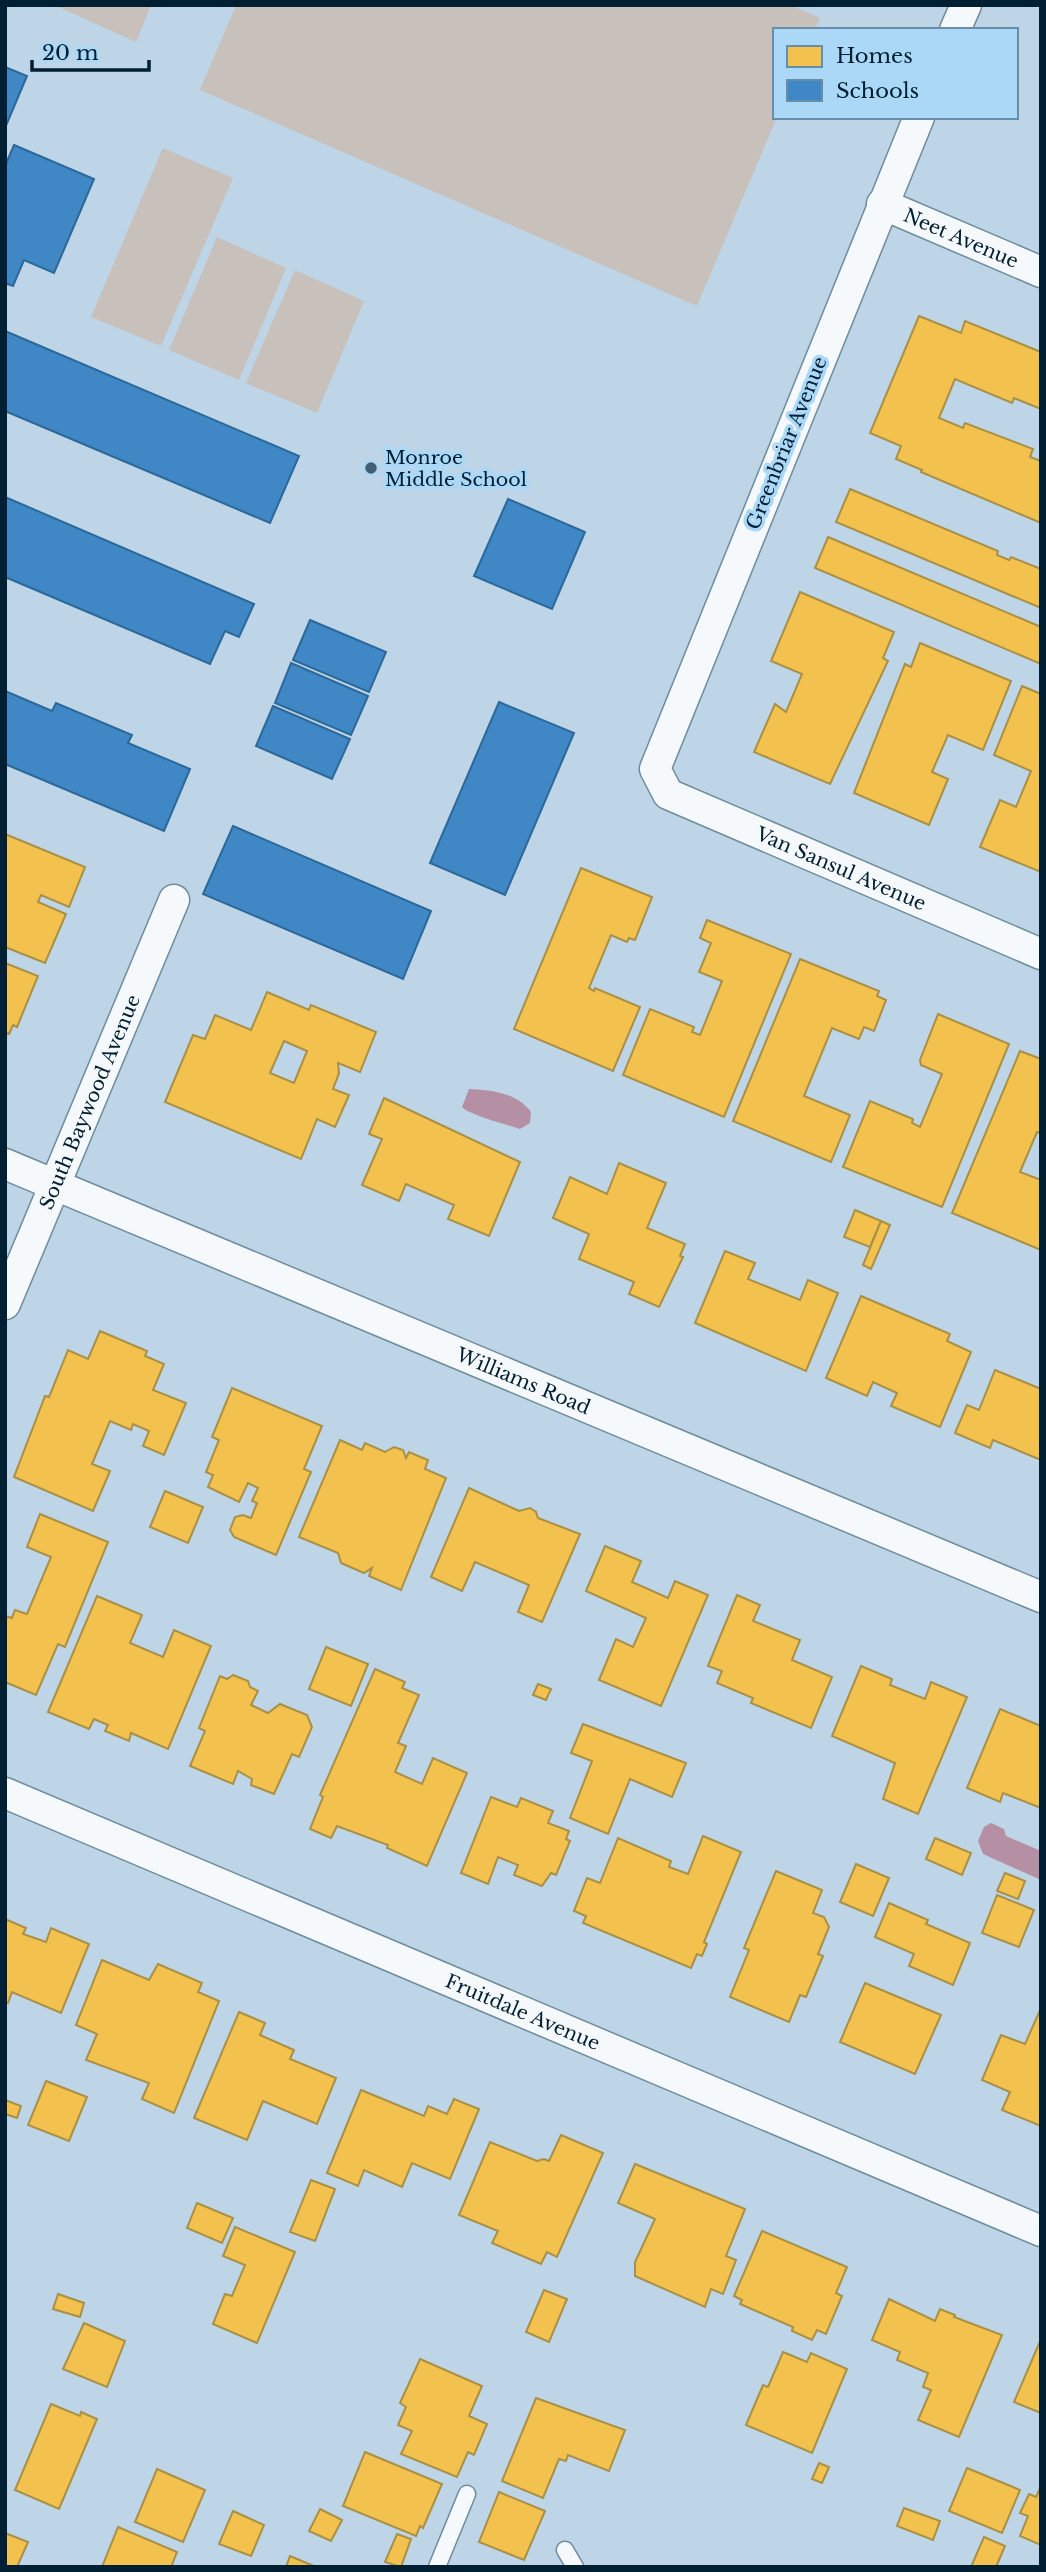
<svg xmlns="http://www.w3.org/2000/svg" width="1046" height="2572" viewBox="0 0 1046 2572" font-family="'Libre Baskerville',serif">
<rect width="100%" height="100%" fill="#bdd5e6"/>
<g fill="#c7c0bb">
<path d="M54,5H151L136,42Z"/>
<path d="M236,5H790L820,18L815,30H775V117H777L697,306L200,90Z"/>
<path d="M163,148L233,178L161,346L91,317Z"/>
<path d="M217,237L286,268L239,380L169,350Z"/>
<path d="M295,270L364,301L317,413L246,383Z"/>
</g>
<g fill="#b590a4">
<path d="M469,1089C492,1090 517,1093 531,1112L530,1123L520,1129C508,1125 467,1114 462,1107Z"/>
<path d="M991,1823L1004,1829L1006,1836L1041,1851V1880L983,1854L978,1841L984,1827Z"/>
</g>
<g fill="#f2c14e" stroke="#a99046" stroke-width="2" fill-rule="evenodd">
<path d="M919,316L961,333L965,321L1041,352V409L1014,398L1012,403L955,379L939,418L963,428L965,423L1033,449L1030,457L1041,461V523L921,472L922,470L896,459L901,446L870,433Z"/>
<path d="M850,489L998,551L997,555L1009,560L1011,557L1041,569V608L836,522Z"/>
<path d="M828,537L1041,627V664L815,568Z"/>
<path d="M800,592L894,632L883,658L888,661L830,784L754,752L775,704L786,712L802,674L771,661Z"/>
<path d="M920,643L1011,681L983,750L948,735L932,772L948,779L929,825L854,793L905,664L911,667Z"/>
<path d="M1022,686L1041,694V872L980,847L1000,800L1016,807L1031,771L994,755Z"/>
<path d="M5,834L85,867L69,907L41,895L38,902L66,914L45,963L5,947Z"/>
<path d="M581,868L652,897L635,940L629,938L627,942L611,935L589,988L594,991L595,988L640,1007L613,1071L514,1029Z"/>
<path d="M707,920L791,954L724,1117L623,1075L650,1009L694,1027L692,1032L700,1035L722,981L699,972L711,943L700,938Z"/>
<path d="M800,959L879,991L877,996L886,1000L874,1031L864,1027L859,1039L832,1028L804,1096L850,1115L831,1162L733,1121Z"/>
<path d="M5,963L38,976L17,1027L13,1025L9,1034L5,1033Z"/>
<path d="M267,992L309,1010L311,1005L376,1032L360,1072L338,1063L339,1073L333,1089L349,1095L335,1127L317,1119L301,1159L165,1102L193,1035L205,1039L215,1015L251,1030ZM284,1041L307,1051L294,1083L270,1073Z"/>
<path d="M938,1014L1009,1044L942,1207L843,1167L870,1101L913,1119L912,1123L920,1127L942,1074L921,1065L920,1060Z"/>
<path d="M1020,1051L1041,1059V1133L1037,1132L1020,1172L1041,1180V1250L952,1213Z"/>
<path d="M384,1098L520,1162L489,1236L448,1219L454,1205L406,1184L399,1201L362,1185L382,1139L369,1134Z"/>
<path d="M619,1163L666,1183L647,1228L685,1244L680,1256L683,1257L659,1307L629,1294L634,1282L579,1259L589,1234L553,1218L570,1177L607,1194Z"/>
<path d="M855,1210L881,1221L870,1247L844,1237Z"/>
<path d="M881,1221L890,1225L871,1269L863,1265Z"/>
<path d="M725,1251L755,1263L748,1279L800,1300L808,1280L838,1293L806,1371L695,1323Z"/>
<path d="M861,1296L950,1334L947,1341L971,1352L940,1427L891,1406L897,1393L873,1382L867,1396L826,1378Z"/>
<path d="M100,1331L147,1351L145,1356L164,1364L153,1390L186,1403L164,1455L143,1446L149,1431L133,1424L131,1430L110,1421L92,1464L110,1471L93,1511L14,1477L45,1396L49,1397L68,1350L88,1359Z"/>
<path d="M995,1370L1041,1389V1460L993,1440L990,1448L955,1433L967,1405L979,1410Z"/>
<path d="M232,1388L322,1426L304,1469L311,1472L276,1555L234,1537L230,1530L235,1517L243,1515L251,1518L257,1503L252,1501L258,1488L248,1483L239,1502L208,1487L213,1475L206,1472L219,1440L212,1437Z"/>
<path d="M340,1440L362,1450L365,1443L385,1452L394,1447L403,1450L406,1458L409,1452L428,1460L425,1469L446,1478L401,1590L369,1576L372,1568L364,1573L341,1563L338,1553L299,1537Z"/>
<path d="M469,1488L519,1511L530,1508L536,1512L538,1518L580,1534L542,1622L518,1612L529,1585L475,1562L462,1591L431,1577Z"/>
<path d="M165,1491L203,1507L188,1543L150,1527Z"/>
<path d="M40,1514L108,1542L65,1647L58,1644L36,1695L5,1682V1616L12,1618L15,1610L27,1614L51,1557L27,1547Z"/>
<path d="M605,1546L641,1561L632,1582L668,1598L675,1581L708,1595L661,1706L599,1680L616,1639L633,1647L646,1618L586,1591Z"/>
<path d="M737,1595L760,1605L753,1621L800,1640L792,1660L832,1677L811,1728L751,1703L753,1698L717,1683L722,1671L708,1666Z"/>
<path d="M97,1596L142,1615L130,1643L163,1657L174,1630L211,1646L168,1749L131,1733L129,1741L105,1731L108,1725L94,1719L89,1729L48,1712Z"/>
<path d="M326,1647L368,1664L351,1706L309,1689Z"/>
<path d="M861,1666L892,1679L890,1685L925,1699L931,1682L967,1697L918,1814L883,1799L895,1763L832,1736Z"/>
<path d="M375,1669L405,1682L402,1688L419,1695L398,1743L406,1746L395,1772L422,1784L433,1758L467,1773L427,1866L387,1848L388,1845L337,1826L331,1838L310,1829L323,1797L320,1795Z"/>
<path d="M233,1675L248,1681L250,1687L258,1691L251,1705L268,1713L280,1704L307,1715L312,1727L299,1757L292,1754L274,1794L251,1785L252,1779L238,1771L233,1784L190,1766L205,1731L199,1728L220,1676L227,1679Z"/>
<path d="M538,1684L551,1689L546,1700L533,1695Z"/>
<path d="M1000,1709L1041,1726V1808L1003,1793L1000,1802L967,1788Z"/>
<path d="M583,1724L686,1763L672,1797L630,1779L608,1834L570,1818L592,1761L571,1753Z"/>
<path d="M491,1797L517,1807L521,1798L553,1811L548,1823L569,1831L566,1839L570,1841L556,1875L551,1873L542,1886L514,1875L518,1865L498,1857L488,1884L461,1873Z"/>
<path d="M703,1836L741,1852L704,1942L707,1944L702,1956L697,1954L691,1968L583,1923L586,1916L574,1911L587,1878L600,1883L618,1838L671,1861L669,1867L688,1874Z"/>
<path d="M935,1838L971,1853L962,1875L926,1859Z"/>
<path d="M856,1864L889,1878L873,1916L840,1902Z"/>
<path d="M776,1871L822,1890L813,1913L824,1917L829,1927L818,1954L823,1956L806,1997L800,1995L789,2022L730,1997L749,1950L744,1948Z"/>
<path d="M1005,1873L1025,1881L1018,1899L997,1891Z"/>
<path d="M997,1895L1034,1910L1019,1947L982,1933Z"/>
<path d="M889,1903L928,1920L926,1924L970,1943L953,1985L909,1966L914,1954L875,1937Z"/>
<path d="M5,1919L26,1928L23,1934L46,1942L51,1928L89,1944L61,2013L12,1992L8,2003L5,2002Z"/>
<path d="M102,1960L149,1980L158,1964L202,1983L198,1992L219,2001L174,2113L142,2099L149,2083L86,2060L97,2034L76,2025Z"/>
<path d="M865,1983L941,2015L915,2074L840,2042Z"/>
<path d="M1041,2008V2126L1002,2110L1010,2092L982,2080L1001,2035L1025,2044Z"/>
<path d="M239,2012L265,2023L260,2035L294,2050L290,2059L336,2078L317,2124L263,2101L247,2140L194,2118Z"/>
<path d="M46,2081L87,2097L69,2141L28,2125Z"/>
<path d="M361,2090L424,2116L428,2106L447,2114L454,2099L479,2109L450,2179L412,2163L402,2187L364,2170L358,2186L327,2173Z"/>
<path d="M5,2100L21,2106L17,2118L5,2114Z"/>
<path d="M561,2135L603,2153L557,2257L547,2252L541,2264L492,2243L498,2231L459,2215L490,2142L537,2161L544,2159L549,2161Z"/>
<path d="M635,2164L745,2209L726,2256L736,2260L723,2294L711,2289L705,2307L635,2276V2262L655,2219L618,2203Z"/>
<path d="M311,2180L335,2189L315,2241L290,2232Z"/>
<path d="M197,2203L233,2218L222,2243L187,2228Z"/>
<path d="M235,2227L295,2252L257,2343L213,2324L225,2294L232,2296L245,2265L223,2256Z"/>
<path d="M762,2231L847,2267L836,2293L842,2296L826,2334L817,2330L812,2340L792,2331L793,2327L740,2304L742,2300L734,2296Z"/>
<path d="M544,2290L567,2299L549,2342L526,2332Z"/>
<path d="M58,2294L84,2303L80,2317L53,2309Z"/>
<path d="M889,2299L935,2321L940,2309L955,2315L954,2317L1002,2335L959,2437L918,2420L931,2390L923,2387L928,2373L897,2360L900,2352L872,2340Z"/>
<path d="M84,2323L125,2341L107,2387L63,2369Z"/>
<path d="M1041,2339V2413L1014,2402Z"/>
<path d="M783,2352L807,2362L811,2353L847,2369L812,2453L746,2425L763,2385L768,2387Z"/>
<path d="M420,2359L482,2386L469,2416L487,2424L474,2455L468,2452L457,2477L401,2454L412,2431L398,2425L406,2407L400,2403Z"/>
<path d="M536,2398L625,2430L609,2471L568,2455L566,2461L559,2459L543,2498L502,2481Z"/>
<path d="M51,2404L80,2416L81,2412L97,2419L59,2509L15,2490Z"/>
<path d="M365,2452L442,2484L423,2528L420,2526L416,2536L343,2506Z"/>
<path d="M819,2463L829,2467L822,2483L812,2479Z"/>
<path d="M967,2468L1020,2490L1002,2533L949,2511Z"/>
<path d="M157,2469L205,2490L183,2542L135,2522Z"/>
<path d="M1041,2486V2545L1020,2536L1028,2516L1020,2513L1029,2494L1036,2497Z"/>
<path d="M499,2492L545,2511L524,2560L479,2542Z"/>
<path d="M904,2508L940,2521L933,2540L897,2526Z"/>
<path d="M320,2509L342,2520L331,2541L309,2531Z"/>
<path d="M233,2511L264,2525L251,2556L219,2544Z"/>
<path d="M118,2527L177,2552L171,2567H102Z"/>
<path d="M5,2533L28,2542L17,2567H5Z"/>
<path d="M397,2534L411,2539L401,2567L385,2562Z"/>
<path d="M984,2537L1005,2546L996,2567H971Z"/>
<path d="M290,2556L316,2567H286Z"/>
</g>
<g fill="#3f88c5" stroke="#2c6899" stroke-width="2">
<path d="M5,67L27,76L5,128Z"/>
<path d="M14,145L94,179L54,273L24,260L13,286L5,283V166Z"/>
<path d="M5,331L299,456L270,523L5,411Z"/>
<path d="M5,497L254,604L239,637L225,631L210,664L5,577Z"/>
<path d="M508,499L585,532L552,609L474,576Z"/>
<path d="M310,620L386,652L369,692L293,660Z"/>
<path d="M291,663L368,696L351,735L275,703Z"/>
<path d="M5,691L52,711L56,703L132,735L128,743L190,769L164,831L5,764Z"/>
<path d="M499,702L574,733L505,895L430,863Z"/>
<path d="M273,706L350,739L332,779L256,746Z"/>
<path d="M233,826L431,911L403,979L203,894Z"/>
</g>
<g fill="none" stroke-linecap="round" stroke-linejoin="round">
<g stroke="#6e8c9d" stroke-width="19">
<g id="lane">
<path d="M565,2550L575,2567"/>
<path d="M437,2567L467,2494"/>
</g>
</g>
<g stroke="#6e8c9d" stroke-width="33">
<g id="street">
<path d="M955,30L966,5"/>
<path id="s1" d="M919,117L655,769L668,794L1041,954"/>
<path id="s2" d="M882,204L1041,272"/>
<path id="s3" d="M5,1164L1041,1597"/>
<path id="s4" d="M5,1304L174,900"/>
<path id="s5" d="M5,1793L1041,2231"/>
</g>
</g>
<use href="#lane" stroke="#f5f9fb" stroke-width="16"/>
<use href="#street" stroke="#f5f9fb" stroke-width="30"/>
</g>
<circle fill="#425f71" stroke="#acd8f7" stroke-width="2.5" cx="371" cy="468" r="7"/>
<g text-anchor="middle" stroke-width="7" stroke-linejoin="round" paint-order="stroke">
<g font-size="19" fill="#001f32" stroke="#acd8f7">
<text dy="7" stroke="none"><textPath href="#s2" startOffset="86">Neet Avenue</textPath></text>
<text transform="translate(786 443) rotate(-68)" y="7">Greenbriar Avenue</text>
<text dy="7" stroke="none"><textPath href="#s1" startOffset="920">Van Sansul Avenue</textPath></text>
<text dy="7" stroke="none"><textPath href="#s4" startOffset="219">South Baywood Avenue</textPath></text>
<text dy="7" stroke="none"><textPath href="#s3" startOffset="562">Williams Road</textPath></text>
<text dy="7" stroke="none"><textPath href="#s5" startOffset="562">Fruitdale Avenue</textPath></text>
</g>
<g font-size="19" fill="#001f32" stroke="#acd8f7" text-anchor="start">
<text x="385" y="464">Monroe<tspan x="385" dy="22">Middle School</tspan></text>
</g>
</g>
<rect width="1046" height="2572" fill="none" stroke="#001f32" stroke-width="14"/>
<rect x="773" y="28" width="245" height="91" fill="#acd8f7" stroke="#678ea8" stroke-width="2"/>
<rect x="787" y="46" width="35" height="21" fill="#f2c14e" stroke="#678ea8" stroke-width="2"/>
<text x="836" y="63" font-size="21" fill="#001f32">Homes</text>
<rect x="787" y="80" width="35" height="21" fill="#3f88c5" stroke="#678ea8" stroke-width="2"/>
<text x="836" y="98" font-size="21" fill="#001f32">Schools</text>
<path d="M32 60v10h117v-10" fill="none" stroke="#001f32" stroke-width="3.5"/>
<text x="42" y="60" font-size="21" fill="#001f32" stroke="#acd8f7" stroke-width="5" paint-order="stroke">20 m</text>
</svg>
